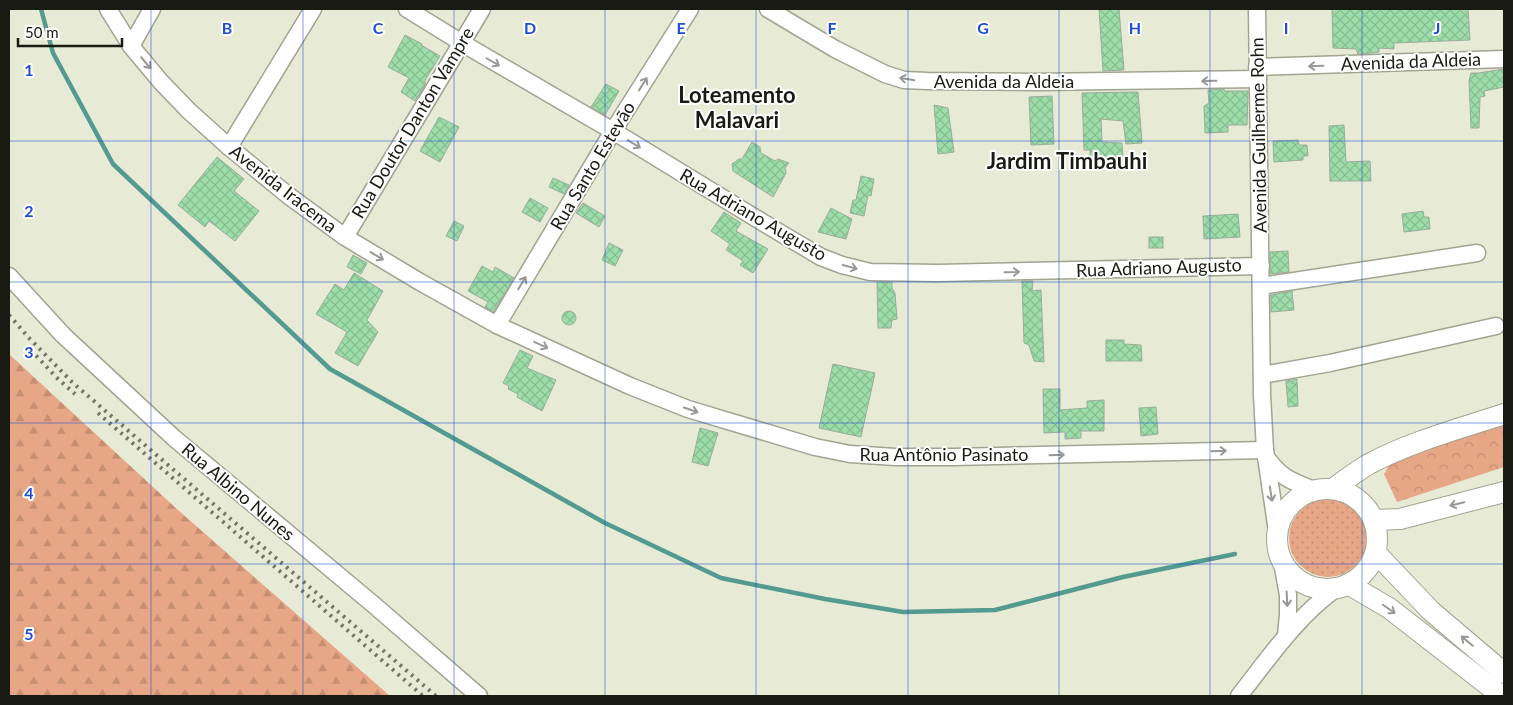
<svg xmlns="http://www.w3.org/2000/svg" width="1513" height="705" viewBox="0 0 1513 705" font-family="Lato,sans-serif">
<defs>
<pattern id="grass-dots" width="8" height="8" patternUnits="userSpaceOnUse" patternTransform="scale(1.25)"><rect width="8" height="8" fill="#e7a685"/><path d="M2 2h.1M6 6h.1" fill="none" stroke="#c68e72" stroke-width="1.8" stroke-linecap="round"/></pattern>
<pattern id="forest-firs" width="22" height="20" patternUnits="userSpaceOnUse" patternTransform="scale(1.25)"><rect width="22" height="20" fill="#e7a685"/><path d="M5 1l3.5 6h-7zM16 11l3.5 6h-7z" fill="#c68e72"/></pattern>
<pattern id="park-crowns" width="20" height="18" patternUnits="userSpaceOnUse" patternTransform="scale(1.25)"><rect width="20" height="18" fill="#e7a685"/><path d="M2 6a3 3 0 1 1 6 0M12 15a3 3 0 1 1 6 0" fill="none" stroke="#c68e72"/></pattern>
<pattern id="building-cross-hatch" width="8" height="8" patternUnits="userSpaceOnUse" patternTransform="scale(1.25)"><rect width="8" height="8" fill="#9cddaa"/><path d="M0 0l8 8M0 8l8-8" fill="none" stroke="#86bd91"/></pattern>
</defs>
<rect width="100%" height="100%" fill="#e7ebd6"/>
<circle fill="url(#grass-dots)" cx="1328" cy="538" r="39"/>
<path fill="url(#forest-firs)" d="M9,354L178,510L390,696H9Z"/>
<path fill="url(#park-crowns)" d="M1504,417V467L1397,502L1384,474L1394,456Z"/>
<g fill="none" stroke-linecap="round" stroke-linejoin="round">
<path stroke="#539a90" stroke-width="4.5" d="M41,9L53,53L113,164L330,369L605,523L721,578L825,599L903,612L995,610L1123,577L1235,554"/>
</g>
<g fill="url(#building-cross-hatch)" stroke="#9bac9e">
<path d="M1099,9H1119L1124,70L1103,71Z"/>
<path d="M1332,9H1468L1470,40L1394,43V49L1379,48V52L1371,53L1358,54L1356,49L1333,48Z"/>
<path d="M405,35L422,44L421,45L440,56L424,82L426,83L415,101L401,92L409,78L388,67Z"/>
<path d="M1504,69V87L1484,91L1485,96L1480,97L1479,128H1471L1469,81L1471,73H1478Z"/>
<path d="M606,84L619,91L605,115L591,107Z"/>
<path d="M1224,89V91H1248L1247,125H1228V132L1205,133L1204,106L1209,103L1208,90Z"/>
<path d="M1138,92L1142,143L1126,144L1123,121L1101,119L1102,142L1122,143L1123,160H1090V150H1084L1082,93Z"/>
<path d="M1052,96L1054,144L1031,145L1029,97Z"/>
<path d="M934,105L948,108L954,152L938,154Z"/>
<path d="M439,117L459,127L440,162L420,151Z"/>
<path d="M1344,125L1346,162L1370,161L1371,181H1330L1329,126Z"/>
<path d="M1298,140L1299,145H1307L1308,156H1303V160L1274,162L1273,141Z"/>
<path d="M752,142L760,147L761,153L775,161L778,159L789,163L785,168L786,173L773,197L733,171L732,164L739,159H742Z"/>
<path d="M217,157L244,179L234,191L259,211L235,241L209,221L205,227L178,205Z"/>
<path d="M861,176L874,179L871,196L868,195L864,216L850,213L853,200H856Z"/>
<path d="M553,178L569,185L564,194L549,187Z"/>
<path d="M530,198L548,208L540,222L522,212Z"/>
<path d="M583,203L605,216L599,227L576,213Z"/>
<path d="M831,208L852,219L846,239L818,232Z"/>
<path d="M1423,211L1424,217H1429L1430,229L1404,232L1402,214Z"/>
<path d="M724,212L741,223L736,231L768,249L753,273L740,265L743,261L726,250L730,244L711,231Z"/>
<path d="M1238,214L1240,237L1204,239L1203,216Z"/>
<path d="M454,221L464,226L457,241L446,236Z"/>
<rect x="1149" y="237" width="14" height="11"/>
<path d="M609,243L623,250L615,266L602,260Z"/>
<path d="M1288,251L1289,272L1270,274V252Z"/>
<path d="M353,255L367,263L361,274L347,267Z"/>
<path d="M482,266L493,272L495,267L514,278L493,312L485,307L488,302L468,291Z"/>
<path d="M354,273L383,291L367,320L378,332L358,366L335,353L347,332L316,314L335,284L344,290Z"/>
<path d="M1022,281H1033L1032,291L1041,290L1044,362L1034,361L1029,345L1024,343Z"/>
<path d="M877,282H892V288L895,293L897,319L892,320L891,328H878Z"/>
<path d="M1292,291L1294,310L1271,312V295Z"/>
<circle cx="569" cy="318" r="7"/>
<path d="M1106,340H1124V344L1141,345L1142,361H1106Z"/>
<path d="M520,350L533,356L527,368L556,380L542,411L517,397L518,394L508,389L509,386L503,383Z"/>
<path d="M833,364L875,373L861,437L819,428Z"/>
<path d="M1297,379L1298,406L1288,407L1286,381Z"/>
<path d="M1043,389H1060V410L1087,408V401L1104,400V431H1081V438L1065,439V432L1044,433Z"/>
<path d="M1156,407L1158,434L1141,436L1139,408Z"/>
<path d="M700,428L718,433L708,466L692,462Z"/>
</g>
<g fill="none" stroke-linecap="round" stroke-linejoin="round">
<g stroke="#a0a490" stroke-width="19">
<g id="minor">
<path d="M108,9L131,46L161,82L189,111L229,147L289,196L345,237L420,282L497,325L630,386L688,409L815,447L850,454L895,457H954L1265,450"/>
<path d="M407,9L462,43L613,131L782,234L821,257L842,265L870,272L938,273L1261,266"/>
<path d="M768,9L835,49L885,74L904,80L927,81L1035,82L1258,79"/>
<path d="M1257,9L1262,395L1265,450L1277,531"/>
<path d="M131,46L152,9"/>
<path d="M1257,67L1504,59"/>
<path d="M229,147L313,9"/>
<path d="M345,237L482,9"/>
<path d="M9,276L63,335L174,438L374,605L479,696"/>
<path d="M1261,286L1477,253"/>
<path d="M497,325L613,131L690,9"/>
<path d="M1262,375L1330,363L1496,326"/>
<path d="M1266,457C1281,478 1291,481 1314,490"/>
<path d="M1282,562L1288,595V614L1286,636"/>
<path d="M1239,696C1268,659 1298,615 1337,588"/>
</g>
</g>
<g stroke="#a0a490" stroke-width="22">
<g id="tertiary">
<path d="M1334,488C1345,480 1357,471 1369,464C1412,441 1459,429 1504,414"/>
<circle cx="1327" cy="539" r="50"/>
<path d="M1375,520L1400,519L1504,492"/>
<path d="M1376,553L1431,611L1504,673"/>
<path d="M1348,584L1389,608L1502,696"/>
</g>
</g>
<use href="#minor" stroke="#fff" stroke-width="16"/>
<use href="#tertiary" stroke="#fff" stroke-width="20"/>
<g stroke="#737668" stroke-width="4" stroke-dasharray="2.5 5" stroke-linecap="butt">
<path d="M9,315L29,338L73,383L436,696"/>
<path d="M31,350L56,377L75,394"/>
<path d="M98,413L423,696"/>
</g>
</g>
<defs><path id="oneway-shaft" d="M-6 0H5M1.5-3L5.5 0L1.5 3" fill="none" stroke-width="1.6" stroke-linecap="round" stroke-linejoin="round" transform="scale(1.25)"/></defs>
<g stroke="#989895">
<use href="#oneway-shaft" transform="translate(493 62) rotate(30)"/>
<use href="#oneway-shaft" transform="translate(146 63) rotate(50)"/>
<use href="#oneway-shaft" transform="translate(1316 66) rotate(178)"/>
<use href="#oneway-shaft" transform="translate(907 79) rotate(-171)"/>
<use href="#oneway-shaft" transform="translate(1209 81) rotate(179)"/>
<use href="#oneway-shaft" transform="translate(643 84) rotate(-58)"/>
<use href="#oneway-shaft" transform="translate(634 144) rotate(31)"/>
<use href="#oneway-shaft" transform="translate(377 256) rotate(31)"/>
<use href="#oneway-shaft" transform="translate(850 267) rotate(15)"/>
<use href="#oneway-shaft" transform="translate(1012 272) rotate(-1)"/>
<use href="#oneway-shaft" transform="translate(522 283) rotate(-59)"/>
<use href="#oneway-shaft" transform="translate(541 345) rotate(25)"/>
<use href="#oneway-shaft" transform="translate(691 410) rotate(19)"/>
<use href="#oneway-shaft" transform="translate(1219 451) rotate(-2)"/>
<use href="#oneway-shaft" transform="translate(1057 455) rotate(-2)"/>
<use href="#oneway-shaft" transform="translate(1271 494) rotate(81)"/>
<use href="#oneway-shaft" transform="translate(1457 504) rotate(166)"/>
<use href="#oneway-shaft" transform="translate(1287 599) rotate(87)"/>
<use href="#oneway-shaft" transform="translate(1389 609) rotate(35)"/>
<use href="#oneway-shaft" transform="translate(1467 641) rotate(-140)"/>
</g>
<path fill="none" stroke="#1d4ed8" stroke-width="1" stroke-opacity="0.55" d="M151,9V696M303,9V696M454,9V696M605,9V696M756,9V696M908,9V696M1059,9V696M1210,9V696M1362,9V696M9,141H1504M9,282H1504M9,423H1504M9,564H1504"/>
<g text-anchor="middle" stroke-width="4" stroke-linejoin="round" paint-order="stroke">
<g font-size="18" fill="#191b13" stroke="#fff">
<text transform="translate(1411 62) rotate(-2)" y="6">Avenida da Aldeia</text>
<text x="1004" y="88">Avenida da Aldeia</text>
<text transform="translate(413 123) rotate(-59)" y="6">Rua Doutor Danton Vampre</text>
<text transform="translate(1259 135) rotate(-91)" y="6">Avenida Guilherme Rohn</text>
<text transform="translate(593 166) rotate(-59)" y="6">Rua Santo Estevão</text>
<text transform="translate(283 189) rotate(38)" y="6">Avenida Iracema</text>
<text transform="translate(753 215) rotate(30)" y="6">Rua Adriano Augusto</text>
<text transform="translate(1159 268) rotate(-2)" y="6">Rua Adriano Augusto</text>
<text x="944" y="461">Rua Antônio Pasinato</text>
<text transform="translate(238 492) rotate(40)" y="6">Rua Albino Nunes</text>
</g>
<g font-size="22" font-weight="bold" fill="#191b13" stroke="#fff">
<text x="737" y="103">Loteamento<tspan x="737" dy="25">Malavari</tspan></text>
<text x="1067" y="169">Jardim Timbauhi</text>
</g>
</g>
<g font-size="16" text-anchor="middle" font-weight="bold" fill="#1d4ed8" stroke="#fff" stroke-width="4" stroke-linejoin="round" paint-order="stroke">
<text x="227" y="34">B</text>
<text x="378" y="34">C</text>
<text x="530" y="34">D</text>
<text x="681" y="34">E</text>
<text x="832" y="34">F</text>
<text x="983" y="34">G</text>
<text x="1135" y="34">H</text>
<text x="1286" y="34">I</text>
<text x="1437" y="34">J</text>
<text x="29" y="76">1</text>
<text x="29" y="217">2</text>
<text x="29" y="358">3</text>
<text x="29" y="499">4</text>
<text x="29" y="640">5</text>
</g>
<rect width="1513" height="705" fill="none" stroke="#191b13" stroke-width="20"/>
<path d="M18 38v8h104v-8" fill="none" stroke="#191b13" stroke-width="2.5"/>
<text x="25" y="38" font-size="15" fill="#191b13" stroke="#ffffff" stroke-width="4" paint-order="stroke">50 m</text>
</svg>
